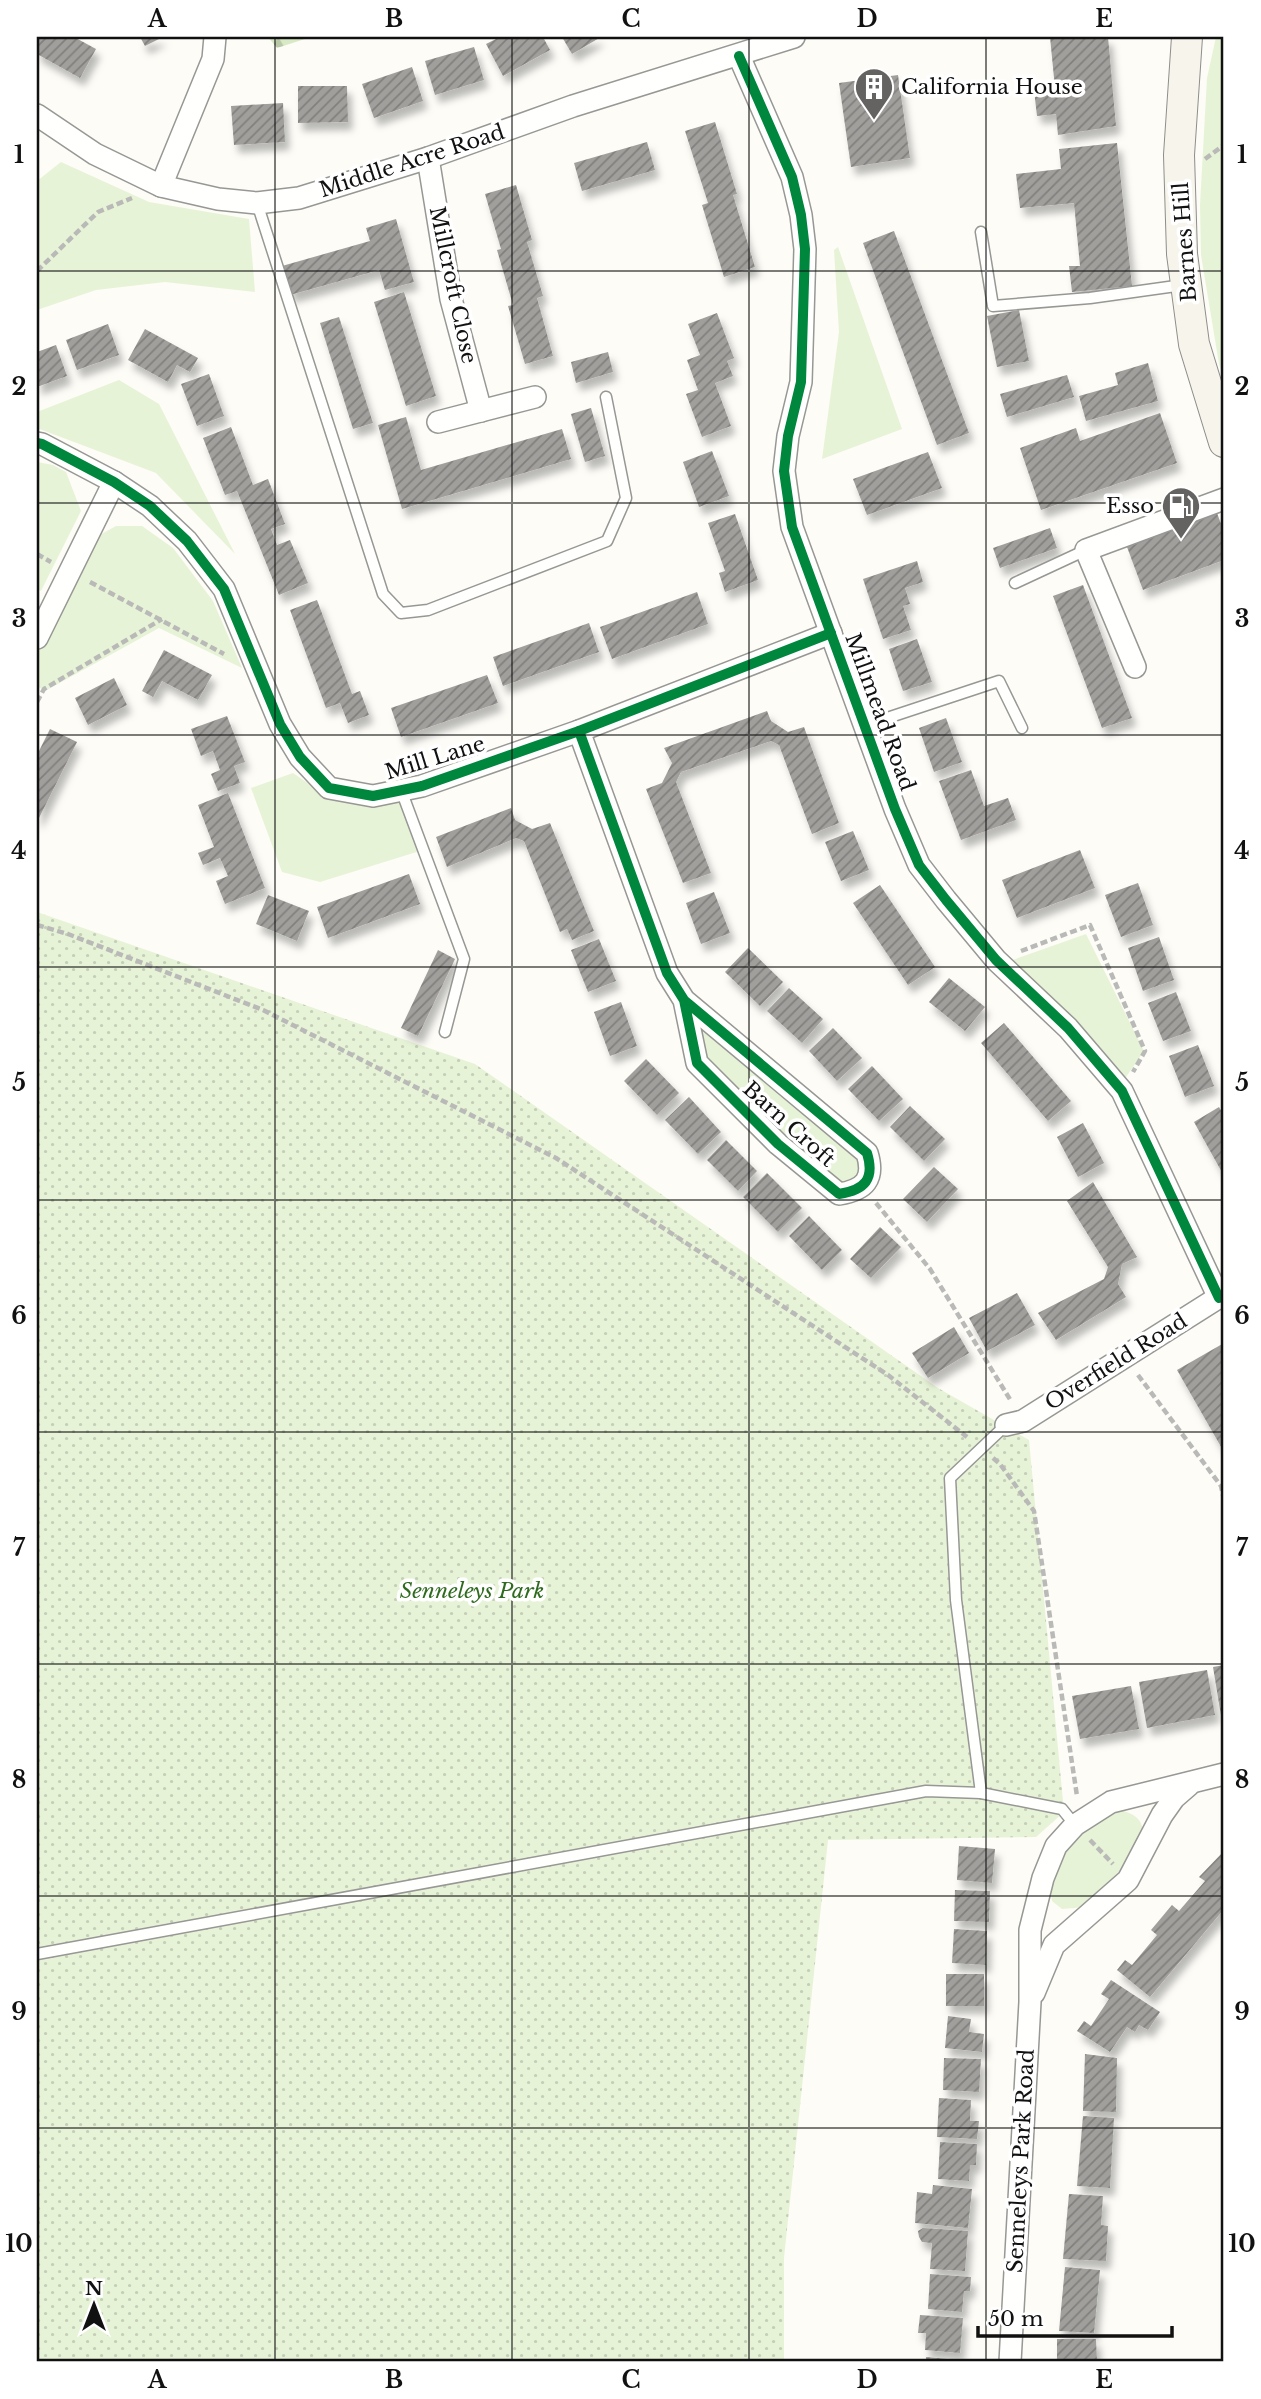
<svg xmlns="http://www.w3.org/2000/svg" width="1261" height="2399" viewBox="0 0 1261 2399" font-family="'Libre Baskerville',serif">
<defs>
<pattern id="forest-firs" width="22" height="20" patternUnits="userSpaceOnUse" patternTransform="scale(1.75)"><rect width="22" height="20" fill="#d8eac5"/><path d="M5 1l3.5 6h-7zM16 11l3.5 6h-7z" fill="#b8c8a8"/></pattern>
<pattern id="park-dots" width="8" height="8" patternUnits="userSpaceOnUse" patternTransform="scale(1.75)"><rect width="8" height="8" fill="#e7f3d7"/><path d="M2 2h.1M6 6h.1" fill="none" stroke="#c5cfb8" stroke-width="1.8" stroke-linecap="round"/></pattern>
<pattern id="building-hatch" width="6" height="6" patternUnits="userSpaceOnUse" patternTransform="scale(1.75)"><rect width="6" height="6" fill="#a19f9c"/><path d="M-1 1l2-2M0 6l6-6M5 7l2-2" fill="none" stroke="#82807e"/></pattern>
<filter id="shadow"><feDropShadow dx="4.5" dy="8" stdDeviation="3.5" flood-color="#0004"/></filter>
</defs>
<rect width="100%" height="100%" fill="#fdfcf7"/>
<g fill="#e7f3d7">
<path d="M1216,37H1222L1224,46V380L1219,364L1201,255L1200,205L1207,78Z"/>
<path d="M61,162L149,202L249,219L255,292L165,282L96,290L37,310V181Z"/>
<path d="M838,247L902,429L822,459L839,332L834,250Z"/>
<path d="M119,380L159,404L235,554L156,473L37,428V412Z"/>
<path d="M37,462L53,465L66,472L81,511L41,591L37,589Z"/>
<path d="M116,526H142L173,548L213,601L242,668L159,628L45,691L37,686V655L98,536Z"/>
<path d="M293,773L328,797L406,802L423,850L320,882L282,872L251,788Z"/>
<path d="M1086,934L1144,1051L1124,1080L1010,961Z"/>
<path d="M692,1010L849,1143L867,1170L838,1190L704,1061Z"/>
<path d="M1111,1808C1161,1816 1142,1845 1119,1872C1109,1883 1096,1898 1083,1905C1078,1909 1069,1908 1062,1909L1052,1901C1048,1872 1064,1841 1086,1822C1093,1816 1103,1812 1111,1808Z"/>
</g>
<path fill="url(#forest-firs)" d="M268,37H311L277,48Z"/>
<path fill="url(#park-dots)" d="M37,912L475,1064L938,1388L1029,1440L1064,1812L1036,1837L828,1840L784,2258V2362H37Z"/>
<g fill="url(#building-hatch)" filter="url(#shadow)">
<path d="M37,37H74L96,49L80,78L37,54Z"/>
<path d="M140,37H163L145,46Z"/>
<path d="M500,37H543L550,50L503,76L486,44Z"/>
<path d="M562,37H601L572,54Z"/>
<path d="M1050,37H1108L1116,126L1058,135L1056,114L1037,116L1034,90L1055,88Z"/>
<path d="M474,47L484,80L435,95L425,61Z"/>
<path d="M412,67L423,101L374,118L362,84Z"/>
<path d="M898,75L910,158L851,167L839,83Z"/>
<path d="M298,86H347L348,122L298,123Z"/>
<path d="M283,103L285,142L234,145L231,106Z"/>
<path d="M715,122L737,194L733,195L755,267L724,277L702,205L708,203L685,131Z"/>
<path d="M647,142L655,170L582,191L574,163Z"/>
<path d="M1117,143L1132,286L1072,292L1069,266H1080L1074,203L1020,208L1016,174L1061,169L1059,149Z"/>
<path d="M516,185L532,240L527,242L543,296L537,298L553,356L525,364L508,306L513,305L497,250L501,249L485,194Z"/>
<path d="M396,219L414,282L385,290L379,270L290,295L282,266L370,241L366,228Z"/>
<path d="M894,231L969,433L937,445L863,243Z"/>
<path d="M404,292L436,396L406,406L374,302Z"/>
<path d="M1019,310L1029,361L997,367L987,316Z"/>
<path d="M717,313L734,358L727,361L733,376L715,383L731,426L702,437L686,394L698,390L687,360L700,355L688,324Z"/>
<path d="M339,317L373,423L353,429L320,323Z"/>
<path d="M108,324L119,355L77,370L66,340Z"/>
<path d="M145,329L198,358L190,372L177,365L168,382L128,360Z"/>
<path d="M56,345L67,376L37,387V352Z"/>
<path d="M608,352L613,372L576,383L571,362Z"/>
<path d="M1148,363L1158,401L1086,421L1079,396L1118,385L1115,373Z"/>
<path d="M209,374L224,416L197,426L181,384Z"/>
<path d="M1067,375L1074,397L1007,417L1000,394Z"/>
<path d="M591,408L605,456L585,462L571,414Z"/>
<path d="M1160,413L1177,463L1041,510L1020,448L1076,428L1080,441Z"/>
<path d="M406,417L421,470L562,429L571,459L402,509L378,425Z"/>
<path d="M231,427L253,485L268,479L285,524L271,529L277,545L290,540L308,583L279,595L237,491L225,495L203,438Z"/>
<path d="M712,451L729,496L699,507L683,462Z"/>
<path d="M928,452L942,488L867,515L853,479Z"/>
<path d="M1217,513L1224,532V560L1143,590L1127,547Z"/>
<path d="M735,514L758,580L725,592L719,573L725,571L708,523Z"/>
<path d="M1050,528L1057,548L1000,568L993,548Z"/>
<path d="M917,561L923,582L905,588L910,604L903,606L911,630L883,639L863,579Z"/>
<path d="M1083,585L1132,718L1102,728L1053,596Z"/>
<path d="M697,592L708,624L612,659L600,627Z"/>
<path d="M317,600L352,694L360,691L369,715L348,723L340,703L326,708L290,610Z"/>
<path d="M589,623L599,652L503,686L493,657Z"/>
<path d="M917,639L932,682L903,691L889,649Z"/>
<path d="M164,650L212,675L198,700L162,681L153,697L142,691Z"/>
<path d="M487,675L498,703L401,737L391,708Z"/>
<path d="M114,678L127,705L88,725L75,698Z"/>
<path d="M767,711L771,721L788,732L804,727L839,823L812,834L779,745L771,741L681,772L676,782L711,873L683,883L646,789L662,783L672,763L664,748Z"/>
<path d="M227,716L245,762L234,766L240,783L218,791L211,774L220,770L213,751L201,756L191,729Z"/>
<path d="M946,718L962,762L934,772L919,728Z"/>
<path d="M50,729L77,742L37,822V755Z"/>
<path d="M971,770L984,806L1008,798L1016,820L961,840L939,781Z"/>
<path d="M228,793L265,888L225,904L216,881L228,876L220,858L203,865L198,853L214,847L198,805Z"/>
<path d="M511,808L515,820L532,829L550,823L594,931L572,940L567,929L560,932L524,841L516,838L447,867L436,837Z"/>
<path d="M853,831L869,870L841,881L825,842Z"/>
<path d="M1080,850L1095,888L1017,918L1002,880Z"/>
<path d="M409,874L420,904L328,938L317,907Z"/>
<path d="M1138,883L1153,925L1121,937L1105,895Z"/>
<path d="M880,885L935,967L908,985L853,903Z"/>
<path d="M714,892L730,933L701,944L686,903Z"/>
<path d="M268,895L309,911L297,941L256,924Z"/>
<path d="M1159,937L1174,980L1143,991L1128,948Z"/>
<path d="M599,939L616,981L588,992L571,950Z"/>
<path d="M748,948L783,982L760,1006L725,972Z"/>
<path d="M438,950L455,959L418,1036L401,1028Z"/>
<path d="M949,978L985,1007L965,1031L929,1002Z"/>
<path d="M789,988L823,1019L802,1043L767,1011Z"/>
<path d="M1176,992L1191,1031L1163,1041L1148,1003Z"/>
<path d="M621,1002L637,1046L610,1056L594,1012Z"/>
<path d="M1004,1023L1071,1101L1048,1121L981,1043Z"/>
<path d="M833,1028L862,1058L837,1081L809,1051Z"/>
<path d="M1198,1045L1214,1086L1185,1097L1169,1056Z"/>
<path d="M646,1059L679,1093L657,1115L624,1081Z"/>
<path d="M872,1066L903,1099L879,1121L848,1089Z"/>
<path d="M689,1097L721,1132L698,1154L665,1120Z"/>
<path d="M910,1106L945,1139L924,1161L890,1127Z"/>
<path d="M1219,1107L1224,1116V1176L1194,1122Z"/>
<path d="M1083,1123L1104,1163L1078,1177L1057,1137Z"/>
<path d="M726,1140L757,1171L738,1191L707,1160Z"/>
<path d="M934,1167L958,1189L927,1222L903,1199Z"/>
<path d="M767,1173L802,1208L778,1232L743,1197Z"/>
<path d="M1093,1182L1137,1257L1122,1264L1118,1284L1126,1297L1056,1340L1038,1313L1104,1279L1108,1267L1067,1201Z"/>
<path d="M809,1216L842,1250L822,1270L789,1236Z"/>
<path d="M880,1227L901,1247L871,1278L850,1259Z"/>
<path d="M1017,1293L1035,1325L987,1351L969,1318Z"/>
<path d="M954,1327L969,1353L928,1378L912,1353Z"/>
<path d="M1224,1343V1452L1177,1370Z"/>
<path d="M1224,1665V1715L1221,1716L1213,1667Z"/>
<path d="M1207,1670L1215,1715L1147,1728L1139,1682Z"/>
<path d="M1131,1686L1139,1729L1080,1739L1072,1696Z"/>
<path d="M959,1846L995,1849L992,1883L957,1880Z"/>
<path d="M1223,1852L1224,1909L1150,1997L1117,1970L1125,1960L1132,1965L1157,1935L1151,1930L1172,1905L1179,1911L1205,1881L1199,1877Z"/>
<path d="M955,1890L990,1891L989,1922L954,1921Z"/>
<path d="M954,1929L987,1931L986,1965L952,1963Z"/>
<rect x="946" y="1974" width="38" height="32"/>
<path d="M1111,1980L1160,2012L1148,2030L1139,2025L1135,2032L1127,2027L1110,2052L1077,2031L1084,2021L1091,2026L1109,1999L1101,1994Z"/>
<path d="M948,2016L971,2019L969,2032L984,2034L982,2052L945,2048Z"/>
<path d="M1085,2054L1117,2058L1116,2112L1083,2111Z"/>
<path d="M944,2058L981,2059L979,2092L943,2090Z"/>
<path d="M939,2098L971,2100L970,2121H979L977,2139L937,2137Z"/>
<path d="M1083,2116L1114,2118L1110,2188L1077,2186Z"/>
<path d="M940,2142L977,2144L976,2165H970L969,2181L938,2179Z"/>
<path d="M933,2185L972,2189L968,2228L915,2223L917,2192L932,2194Z"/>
<path d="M1069,2194L1103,2196L1101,2225L1108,2226L1106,2261L1063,2259Z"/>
<path d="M923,2228L968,2231L965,2271L930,2269L932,2243L922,2242L919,2237L918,2231Z"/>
<path d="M1065,2267L1100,2270L1094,2333L1059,2331Z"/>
<path d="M930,2274L971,2277L970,2291H964L962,2312L928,2309Z"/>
<path d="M920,2315L963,2318L960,2353L925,2350L926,2333H918Z"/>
<path d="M1057,2339H1096L1097,2362H1057Z"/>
<path d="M926,2357L960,2360V2362H926Z"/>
</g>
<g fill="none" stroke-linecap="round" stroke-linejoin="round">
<g stroke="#979795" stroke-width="13">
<g id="lane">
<path d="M257,203L383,594L401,613L428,610L607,541L626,498L606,397"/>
<path d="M981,232L993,306L1090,298L1183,285"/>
<path d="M1015,583L1086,550"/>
<path d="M863,726L999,681L1022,728"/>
<path d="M401,790L464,959L445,1032"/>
<path d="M1006,1425L950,1478L956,1600L981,1793L1062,1809L1075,1825"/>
<path d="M37,1954L926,1791L981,1793"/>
</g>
</g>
<g stroke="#979795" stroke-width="24">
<g id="street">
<path d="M739,56L792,177L801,215L805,249L801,382L788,436L784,471L792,527L895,809L919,865L946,900L996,960L1068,1028L1122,1091L1219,1298"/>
<path d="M37,115L95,154L161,186L218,199L257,203L299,198L428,158L573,106L794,37"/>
<path d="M428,158L451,299L481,411"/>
<path d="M161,186L213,59L215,37"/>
<path d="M438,422L535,397"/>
<path d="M37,443L42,444L114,482L150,506L187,541L224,589L280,724L300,757L329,788L373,796L422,786L579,731L831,633"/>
<path d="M37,638L114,482"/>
<path d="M1135,667L1086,550L1224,499"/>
<path d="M579,731L667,973L684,1000L867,1153C875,1179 865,1190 839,1194L778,1144L697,1063L684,1000"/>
<path d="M1006,1425L1023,1421L1224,1294"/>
<path d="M1034,1993L1054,1945L1128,1880L1162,1815L1174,1798L1189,1785"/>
<path d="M1010,2362L1030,2002V1930L1043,1878L1056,1846L1075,1825L1111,1802L1224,1774"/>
</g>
</g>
<g stroke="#8e8d8b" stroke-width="32">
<path id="secondary" d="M1187,37L1179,155L1182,254L1194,344L1224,442"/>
</g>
<g stroke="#b9b9b8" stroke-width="4.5" stroke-dasharray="7 3.5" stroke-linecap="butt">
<path d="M1205,159L1224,145"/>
<path d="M37,271L98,212L132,198"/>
<path d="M37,554L51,562"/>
<path d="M90,582L224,654"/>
<path d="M37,702L44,689L162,619"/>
<path d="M37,925L68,934L263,1010L556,1158L888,1375L967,1437"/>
<path d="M1021,951L1090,925L1145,1051L1133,1072"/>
<path d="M876,1203L930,1269L1011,1401"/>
<path d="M1138,1375L1221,1486L1224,1500"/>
<path d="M993,1458L1000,1464L1034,1511L1077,1796"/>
<path d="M1090,1840L1113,1864"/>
</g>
<use href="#lane" stroke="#fffffe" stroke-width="10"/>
<use href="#street" stroke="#fffffe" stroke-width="21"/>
<use href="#secondary" stroke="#f6f4eb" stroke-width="30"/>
<g stroke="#fff" stroke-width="15">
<g id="cycleway">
<path d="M739,56L792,177L801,215L805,249L801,382L788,436L784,471L792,527L895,809L919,865L946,900L996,960L1068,1028L1122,1091L1219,1298"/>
<path d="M37,443L42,444L114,482L150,506L187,541L224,589L280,724L300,757L329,788L373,796L422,786L579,731L831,633"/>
<path d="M579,731L667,973L684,1000L867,1153C875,1179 865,1190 839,1194L778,1144L697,1063L684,1000"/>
</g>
</g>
<use href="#cycleway" stroke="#00873e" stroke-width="10"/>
</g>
<path fill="none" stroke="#111" stroke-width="2" stroke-opacity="0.55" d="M275,37V2362M512,37V2362M749,37V2362M986,37V2362M37,271H1224M37,503H1224M37,735H1224M37,967H1224M37,1200H1224M37,1432H1224M37,1664H1224M37,1896H1224M37,2128H1224"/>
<defs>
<g id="building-pin" transform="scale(2.0125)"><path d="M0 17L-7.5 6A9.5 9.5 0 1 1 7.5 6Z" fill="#646362" stroke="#fff"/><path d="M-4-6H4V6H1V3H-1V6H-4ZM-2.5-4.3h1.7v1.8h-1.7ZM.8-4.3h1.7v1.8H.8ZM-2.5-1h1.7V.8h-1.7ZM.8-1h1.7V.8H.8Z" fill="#fff"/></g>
<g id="fuel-pin" transform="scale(2.0125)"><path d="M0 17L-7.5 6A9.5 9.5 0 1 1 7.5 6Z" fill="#646362" stroke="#fff"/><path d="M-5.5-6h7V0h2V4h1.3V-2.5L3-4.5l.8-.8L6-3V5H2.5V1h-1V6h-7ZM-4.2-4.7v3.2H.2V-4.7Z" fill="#fff"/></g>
</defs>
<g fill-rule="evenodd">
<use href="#building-pin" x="874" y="87"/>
<use href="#fuel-pin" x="1181" y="506"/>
</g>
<g text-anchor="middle" stroke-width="7" stroke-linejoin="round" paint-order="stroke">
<g font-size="21" fill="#111" stroke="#fff" text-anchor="start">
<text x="901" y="94">California House</text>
<text x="1154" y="513" text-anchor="end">Esso</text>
</g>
<g font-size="21" fill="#111" stroke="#fff">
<text transform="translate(412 161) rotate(-18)" y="7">Middle Acre Road</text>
<text transform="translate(1185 242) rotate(-94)" y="7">Barnes Hill</text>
<text transform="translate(453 285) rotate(78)" y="7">Millcroft Close</text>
<text transform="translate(880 712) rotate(70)" y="7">Millmead Road</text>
<text transform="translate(435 758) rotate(-17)" y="7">Mill Lane</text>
<text transform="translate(789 1124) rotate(42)" y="7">Barn Croft</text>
<text transform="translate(1116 1362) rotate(-32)" y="7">Overfield Road</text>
<text transform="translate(1021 2161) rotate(-87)" y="7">Senneleys Park Road</text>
</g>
<g font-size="21" font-style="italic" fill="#2f6b1f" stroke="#fff">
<text x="472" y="1598">Senneleys Park</text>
</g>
</g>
<rect width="1261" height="2399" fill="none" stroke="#ffffff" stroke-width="77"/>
<g transform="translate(94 2305)" stroke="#ffffff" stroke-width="5" paint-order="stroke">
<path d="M0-5L12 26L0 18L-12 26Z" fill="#111111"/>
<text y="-10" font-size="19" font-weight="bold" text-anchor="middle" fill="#111111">N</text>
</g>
<path d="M978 2326v10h194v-10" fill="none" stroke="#111111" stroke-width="3.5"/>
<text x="988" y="2326" font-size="21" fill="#111111" stroke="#ffffff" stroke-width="5" paint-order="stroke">50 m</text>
<rect x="38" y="38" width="1184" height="2322" fill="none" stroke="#111" stroke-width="2.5"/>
<g font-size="23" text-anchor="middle" font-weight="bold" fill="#111">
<text x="157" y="27">A</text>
<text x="394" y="27">B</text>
<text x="631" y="27">C</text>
<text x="867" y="27">D</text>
<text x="1104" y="27">E</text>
<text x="19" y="163">1</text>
<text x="1242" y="163">1</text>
<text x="19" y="395">2</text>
<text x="1242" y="395">2</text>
<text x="19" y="627">3</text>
<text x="1242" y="627">3</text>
<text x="19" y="859">4</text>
<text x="1242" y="859">4</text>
<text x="19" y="1091">5</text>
<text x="1242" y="1091">5</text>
<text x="19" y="1324">6</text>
<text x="1242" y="1324">6</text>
<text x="19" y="1556">7</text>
<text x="1242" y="1556">7</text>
<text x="19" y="1788">8</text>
<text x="1242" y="1788">8</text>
<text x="19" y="2020">9</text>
<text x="1242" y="2020">9</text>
<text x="19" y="2252">10</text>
<text x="1242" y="2252">10</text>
<text x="157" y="2388">A</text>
<text x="394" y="2388">B</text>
<text x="631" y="2388">C</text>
<text x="867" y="2388">D</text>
<text x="1104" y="2388">E</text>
</g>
</svg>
